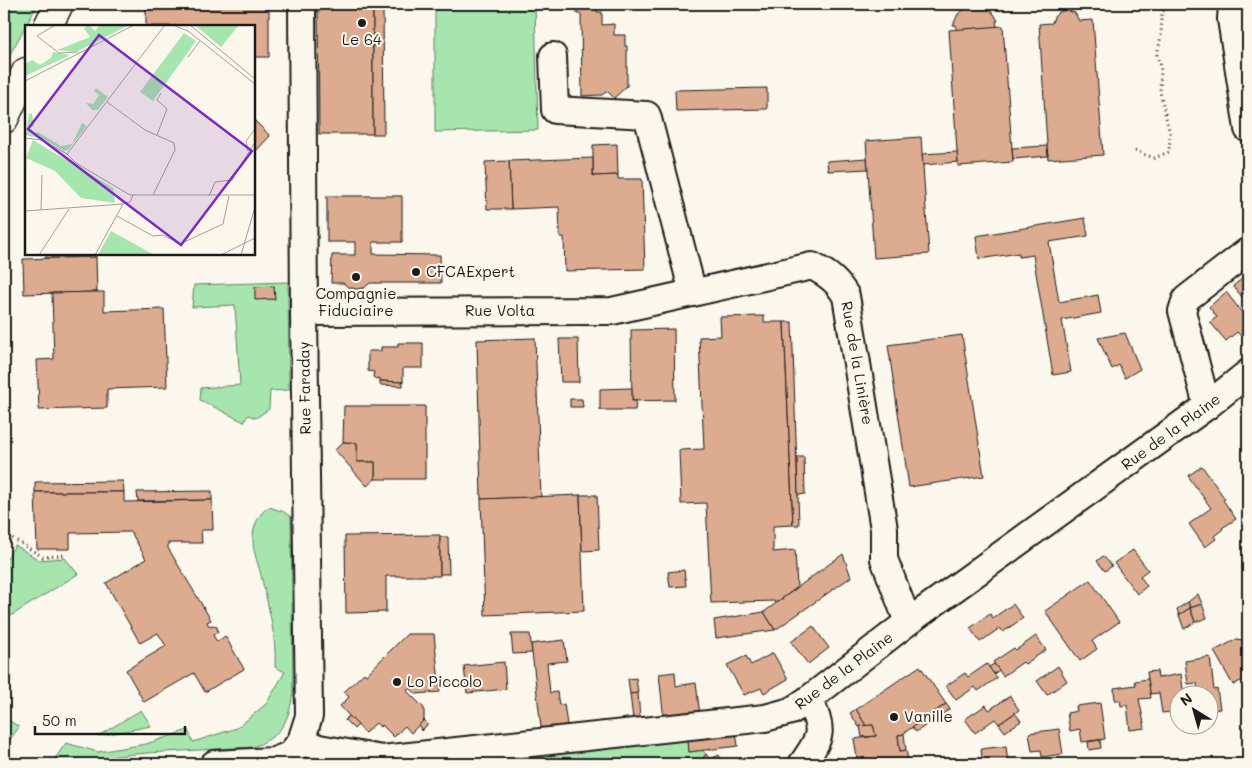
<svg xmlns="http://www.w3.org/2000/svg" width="1252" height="768" viewBox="0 0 1252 768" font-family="Mali,sans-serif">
<rect width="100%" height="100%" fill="#fbf7ec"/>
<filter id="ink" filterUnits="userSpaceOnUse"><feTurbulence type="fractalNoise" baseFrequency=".02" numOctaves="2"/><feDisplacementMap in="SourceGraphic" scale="10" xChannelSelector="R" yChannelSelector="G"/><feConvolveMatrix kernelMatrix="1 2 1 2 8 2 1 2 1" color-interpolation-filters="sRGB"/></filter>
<g filter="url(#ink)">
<g fill="#a6e5ae" stroke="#618065">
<path d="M4,4H38L4,65Z"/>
<path d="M435,4H535L538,130L435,132Z"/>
<path d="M288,282L289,390L270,391L269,409L256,418L248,415L244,422L200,400L201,388L240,385L235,305L192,307L194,285Z"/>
<path d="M269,507L284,512L291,517L293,692C289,721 282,736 253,747L147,753L116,756L87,764H51L66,743L98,752L146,744L188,730L193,742L237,728L266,704L285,672L275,667C277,635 267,602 260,571C257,561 253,550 253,541C252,529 258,513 269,507Z"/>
<path d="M15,545L39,560L65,558L78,574L4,620V564Z"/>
<path d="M141,710L151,726L98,736Z"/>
<path d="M4,717L19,727L4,748Z"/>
<path d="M675,737L688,740L689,752L702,750L706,754L701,761L706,764H456Z"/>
</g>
<g fill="#ddab90" stroke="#1c1c1c">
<path d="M146,4H269V57H254V26H146Z"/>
<path d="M318,4H373V134H319Z"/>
<path d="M373,4H383L384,134H373Z"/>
<path d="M577,4H597V12H602V25L614,24V35H625V46H627V86L614,98L607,91L602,95L582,96L581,14H577Z"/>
<path d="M977,5L986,8L994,14L998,21H996L997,27L956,30V25H953L958,14L968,7Z"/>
<path d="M1066,10L1075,13L1079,21L1093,20L1103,155L1048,159L1039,24L1052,23L1054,17L1059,12Z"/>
<path d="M1003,26L1013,162L958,166L949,30Z"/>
<path d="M767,88V109L676,111L675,90Z"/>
<path d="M254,120L270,136L254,153Z"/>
<path d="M921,137L929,254L874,258L866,141Z"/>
<path d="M617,144L618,175L593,176V145Z"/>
<path d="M1047,146L1048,156L1013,159L1012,148Z"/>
<path d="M957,152L958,162L923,165L922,154Z"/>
<path d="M593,158V176L618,175V179H642L645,269L565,271L564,237H560L559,207L511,209L509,161Z"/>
<path d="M867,158L868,169L828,171L827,161Z"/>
<path d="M509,161L511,209H487L485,162Z"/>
<path d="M327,196H402V242H373V254L440,255L441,283H370L364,288L356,289L348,287L343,283H331L332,255H355V242H327Z"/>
<path d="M1085,218L1088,236L1049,242L1059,302L1098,295L1101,313L1062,320L1071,372L1053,375L1033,255L1019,257V253L979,259L976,236Z"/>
<path d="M46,254H95L96,257L46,258Z"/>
<path d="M96,257L97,292L24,294L23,259Z"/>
<path d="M1248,274V294L1243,298L1233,286Z"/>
<path d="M274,286L275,299L255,300V287Z"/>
<path d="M97,292H104V311L164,309L167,387L107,389V408L39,410L37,360L54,359L52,293Z"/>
<path d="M1226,292L1248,320V330L1241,336L1237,332L1226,341L1210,322L1217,317L1209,307Z"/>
<path d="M764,316V322H784L793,525L773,526V552L795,550L797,588L775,603L774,601L711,603L706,503L681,504L679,450L704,449L699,337L721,336L720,317Z"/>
<path d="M784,322H792L799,525H793Z"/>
<path d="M674,329L675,400L632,401L631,330Z"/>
<path d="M1125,333L1140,369L1125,378L1119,365L1112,369L1098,338Z"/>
<path d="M962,335L984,476L909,487L888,345Z"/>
<path d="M535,338L541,497L481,499L477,340Z"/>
<path d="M559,339H578L579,382H561Z"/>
<path d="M398,343H423V368H403V382L380,381V378L376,379L373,377L374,372L368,371V351H381V347H398Z"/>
<path d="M380,381L403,382V386L380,385Z"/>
<path d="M632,388V401H636L635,410H600V389Z"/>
<path d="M570,399H582L583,407H570Z"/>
<path d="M344,406H425V479H375V462H357V443L343,442Z"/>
<path d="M343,442L357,443V462H375V479L367,486L335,450Z"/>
<path d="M797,457H804L805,494L798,495Z"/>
<path d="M1202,466L1225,499L1223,500L1236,519L1222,528L1223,529L1214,536L1216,539L1205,547L1189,524L1211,508L1188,476Z"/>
<path d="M123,481L124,492H35V482Z"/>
<path d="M212,491V500L138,501L137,492Z"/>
<path d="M35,492H124V502L212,500L213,530H201L202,543H168V548L211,620L207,622L209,626L213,625L217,627L218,632L213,635L217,642L225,636L244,669L205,692L194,673L144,702L126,670L166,646L158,633L140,643L106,583L146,559L131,532L70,533V549H37Z"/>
<path d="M580,495L584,611L485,615L481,499Z"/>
<path d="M580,495H597L599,550L582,551Z"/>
<path d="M440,535V576H386V612L346,613L345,536Z"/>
<path d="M440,537H448L449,574H440Z"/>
<path d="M1133,550L1148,570L1140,576L1147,586L1137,594L1114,563Z"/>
<path d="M843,554L851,577L775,630L764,612Z"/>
<path d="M1103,556L1112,566L1105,571L1097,561Z"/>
<path d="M684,570L686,586L670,587L668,572Z"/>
<path d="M1090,580L1119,622L1092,641L1097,649L1080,661L1045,611Z"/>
<path d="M1198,594L1202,604L1190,608L1188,602Z"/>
<path d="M1188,602L1190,608L1179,615L1177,609Z"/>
<path d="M1013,604L1023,618L1003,632L1000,628L980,642L970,628L990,614L993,618Z"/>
<path d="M1202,604L1207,618L1195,622L1190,608Z"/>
<path d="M1190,608L1195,622L1184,629L1179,615Z"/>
<path d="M764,612L775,630L716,638L714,620Z"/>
<path d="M813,626L829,648L808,664L791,642Z"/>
<path d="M407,634H434L440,692L416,694L410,688L407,691L424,708V720L411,733L405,726L394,737L382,725L380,727L376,723L365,733L340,706L349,697L344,692L364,673L366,675Z"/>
<path d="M511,634H530L532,653L513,654Z"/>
<path d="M1036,636L1046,650L1025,664L1023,662L1003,676L993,662L1014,648L1016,650Z"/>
<path d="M1237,639L1242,640L1248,652V677L1233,685L1214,651Z"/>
<path d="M564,640L567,661L547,663L550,693L557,692L559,705L564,704L568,732L542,735L531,644Z"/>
<path d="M773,653L788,679L764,693L761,688L744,695L727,665L746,656L751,665Z"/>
<path d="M1210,657L1214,690L1217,689L1220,709L1210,710V696H1190V693L1198,692L1197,683L1188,684L1185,661Z"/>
<path d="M504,662L506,689L467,693L464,666Z"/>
<path d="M987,664L997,678L978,691L975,687L956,700L946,686L965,673L968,677Z"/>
<path d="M994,664L999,670L994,674L989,667Z"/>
<path d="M920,666L946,704L904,733V734L898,735L900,751L906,750L909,764H858L854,739L876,736L873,725L866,726L856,709Z"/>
<path d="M1058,666L1067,681L1047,695L1037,681Z"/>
<path d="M1157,671L1158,678L1181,674L1184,696H1180V711L1162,713L1159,693L1150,694L1147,672Z"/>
<path d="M675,672L676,686L696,683L700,715L664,720L659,674Z"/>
<path d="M636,678L638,693L630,694L628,679Z"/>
<path d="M1148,679L1151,698L1139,699L1145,728L1130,730L1127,705L1121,706L1120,700H1115L1114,688L1136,685L1135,681Z"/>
<path d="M638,693L640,718L633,719L630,694Z"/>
<path d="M1010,696L1019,710L999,724L995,719L975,733L965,719L986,705L989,710Z"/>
<path d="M1100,703L1105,739L1082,742L1080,729L1070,731L1067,713L1077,711L1076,706Z"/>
<path d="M946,704L950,709L937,718L933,713Z"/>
<path d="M856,709L866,726L859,727L850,713Z"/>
<path d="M1015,713L1021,721L1005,732L999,724Z"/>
<path d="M349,716L358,725L354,729L345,720Z"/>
<path d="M424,720L428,724L421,731L419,725Z"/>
<path d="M922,721L925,726L916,732L912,727Z"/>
<path d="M873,725L876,736L862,737L860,726Z"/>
<path d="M1059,729L1063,754L1042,757L1041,750L1032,751L1029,733Z"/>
<path d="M736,733L738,746L689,752L688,740Z"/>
<path d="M904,734L906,750L900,751L898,735Z"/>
<path d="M1100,740L1101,748L1089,750L1088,742Z"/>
<path d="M1006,746L1008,763L983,764L981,749Z"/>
<path d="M706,754L710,759L719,755L724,764H706L701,761Z"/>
</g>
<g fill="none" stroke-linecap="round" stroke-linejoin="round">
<g stroke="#1c1c1c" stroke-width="30">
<g id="minor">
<path d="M1232,4L1231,19L1248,129"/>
<path d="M553,56L555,110L647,115L693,293"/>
<path d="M304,312L612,311L812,266C828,274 837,281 846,296L884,529V559L908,622"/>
<path d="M1207,406L1182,311L1186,299L1248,251"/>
<path d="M301,741L319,748L382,759L765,718L791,711L809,699L908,622L1207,406L1248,373"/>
<path d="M214,764L274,761L290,755L301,741L309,716L304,312L302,4"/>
<path d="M802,764C823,735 823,731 809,699"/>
</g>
</g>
<g stroke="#1c1c1c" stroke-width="31">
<g id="major">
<path d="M48,26L59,4"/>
<path d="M4,119L26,72"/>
</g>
</g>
<g stroke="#1c1c1c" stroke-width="3" stroke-dasharray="1 4" stroke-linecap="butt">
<path d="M1135,151L1154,158L1169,152L1170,134L1160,92L1161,70L1157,55L1161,36L1162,12L1171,4"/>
<path d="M4,533L43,557L66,555"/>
</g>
<use href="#minor" stroke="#fbf7ec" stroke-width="26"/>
<use href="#major" stroke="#fbf7ec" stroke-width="28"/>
</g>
</g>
<g fill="#1c1c1c" stroke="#fbf7ec" stroke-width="2">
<circle cx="362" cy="23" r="5"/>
<circle cx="416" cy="272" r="5"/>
<circle cx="356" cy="277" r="5"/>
<circle cx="397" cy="682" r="5"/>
<circle cx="894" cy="717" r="5"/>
</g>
<g text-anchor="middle" stroke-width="4" stroke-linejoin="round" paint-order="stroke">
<g font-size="15" fill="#1c1c1c" stroke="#fbf7ec" text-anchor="start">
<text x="362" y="45" text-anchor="middle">Le 64</text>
<text x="426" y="277">CFCAExpert</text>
<text x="356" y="299" text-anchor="middle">Compagnie<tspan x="356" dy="17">Fiduciaire</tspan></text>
<text x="407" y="687">Lo Piccolo</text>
<text x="904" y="722">Vanille</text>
</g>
<g font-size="15" fill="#1c1c1c" stroke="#fbf7ec">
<text x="500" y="316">Rue Volta</text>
<text transform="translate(857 363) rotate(80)" y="5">Rue de la Linière</text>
<text transform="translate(305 388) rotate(-91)" y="5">Rue Faraday</text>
<text transform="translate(1171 432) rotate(-36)" y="5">Rue de la Plaine</text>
<text transform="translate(844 671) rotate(-37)" y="5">Rue de la Plaine</text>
</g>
</g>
<g transform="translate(25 25)">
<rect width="230" height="230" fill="#fbf7ec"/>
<path d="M64,0L70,6L75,0H104L51,27L32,25L65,12L59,3ZM170,0H214L196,22ZM159,8L171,16L128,76L115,67ZM28,27L45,30L0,51V39L7,35L15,40L26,33ZM71,63L83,72L73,85H67L61,78L68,79L74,70L69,66ZM4,88L7,89L9,101L5,103L7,109L13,107L36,121L47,119L57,98L62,101L43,125L39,126L18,114L0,110L4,102H2ZM8,115L88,163L90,178L56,173L30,146L1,133ZM86,206L106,217L129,230H73Z" fill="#a6e5ae"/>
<path fill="none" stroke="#a29f99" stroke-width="1" d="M148,0L163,6L230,59M165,0L230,54M12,11L34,28L53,27M12,11L30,0M163,32L175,16M0,56L109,0M82,77L120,105L149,118L150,125L128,170M132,110L142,84L132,75L136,68M0,113L17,115L42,129M223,126L221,116L230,104M42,129L51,138L105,170H230M42,129L140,0M184,171L190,157L207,155L230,117M16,185L17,150M0,186L98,179L105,177L108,170M92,191L128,211L138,210L155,219L198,199L204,171M14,230L44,184M70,230L98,179M196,230L230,213M216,230L230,182"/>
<path fill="#7b2cbf" fill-opacity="0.15" stroke="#7b2cbf" stroke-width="2.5" d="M74,10L227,126L156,220L3,104Z"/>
<rect width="230" height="230" fill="none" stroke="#1c1c1c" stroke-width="2.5"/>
</g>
<rect width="1252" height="768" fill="none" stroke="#fbf7ec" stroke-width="20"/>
<rect x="10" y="10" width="1232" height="748" fill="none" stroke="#1c1c1c" stroke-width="2" filter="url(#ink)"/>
<g transform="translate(1194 710) rotate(323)"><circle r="24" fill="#fbf7ec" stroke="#a29f99"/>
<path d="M0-4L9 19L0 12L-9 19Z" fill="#1c1c1c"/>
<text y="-8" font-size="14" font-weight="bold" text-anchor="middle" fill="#1c1c1c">N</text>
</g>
<path d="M35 726v8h150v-8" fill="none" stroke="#1c1c1c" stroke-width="2.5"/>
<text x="42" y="726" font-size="15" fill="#1c1c1c" stroke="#fbf7ec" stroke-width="4" paint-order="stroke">50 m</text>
</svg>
